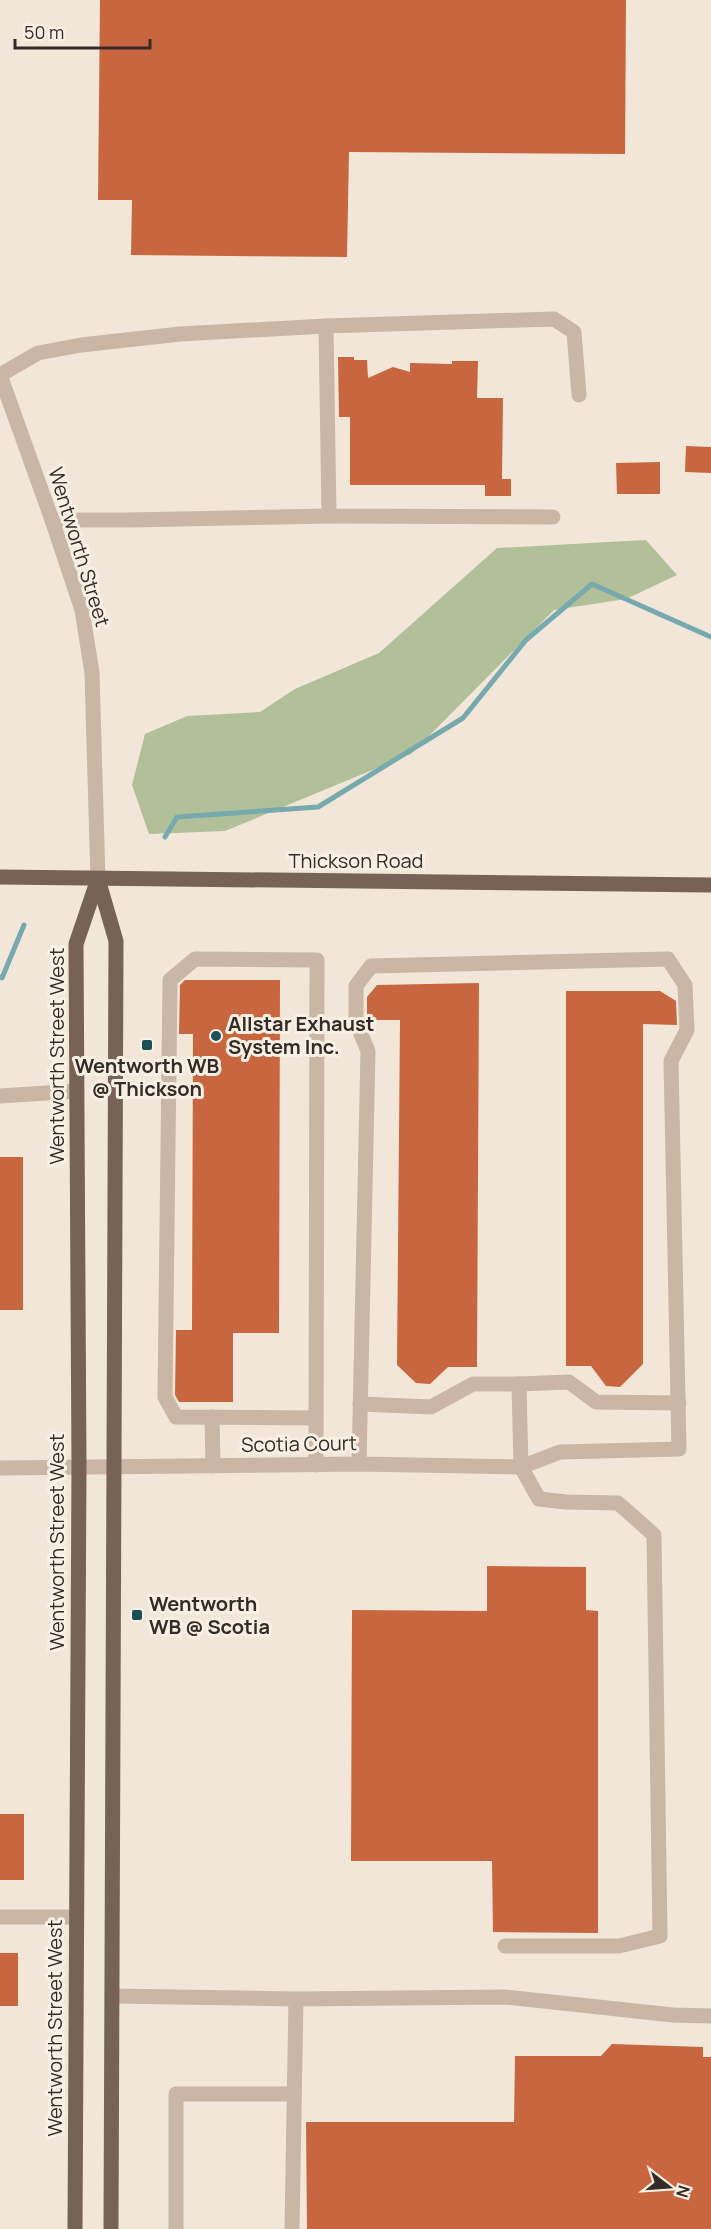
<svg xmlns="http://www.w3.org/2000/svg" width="711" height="2229" viewBox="0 0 711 2229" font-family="Manrope,sans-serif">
<rect width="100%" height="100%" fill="#f1e6d8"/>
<path fill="#b1c098" d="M646,540L677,575L626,599L554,610L411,754L225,831L149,834L132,785L145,734L187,716L260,712L295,689L379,653L497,548Z"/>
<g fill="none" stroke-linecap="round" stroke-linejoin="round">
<g stroke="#76aaaf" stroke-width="5">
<path d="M165,837L177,817L318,807L463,718L526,640L592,584L711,637"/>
<path d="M0,977L2,978L24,925"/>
</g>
</g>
<g fill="#c8663f">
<path d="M100,0H626L625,154L349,152L347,257L131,255L132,200H98Z"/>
<path d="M338,357H354V360H367L368,378L393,367L410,372V363L452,364V361H478L477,398H503L502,479H511V496H485V485H350V417H339Z"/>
<path d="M686,446L711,447V473L685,472Z"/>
<path d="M660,462V494H617L616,463Z"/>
<path d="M185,980H280L279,1333H233V1402H179L175,1395L176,1330H192L193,1034H179L180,985Z"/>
<path d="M479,983L477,1367H448L430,1384L416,1383L397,1365L400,1020H367V997L377,985Z"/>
<path d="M566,991H660L676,1001L677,1025L643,1024V1364L620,1387L606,1386L591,1366H566Z"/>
<rect x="0" y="1157" width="23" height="153"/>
<path d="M487,1566L586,1567V1610L598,1611V1933L493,1932L492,1861H351L352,1610L487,1611Z"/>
<rect x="0" y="1814" width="24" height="66"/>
<rect x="0" y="1953" width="18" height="53"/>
<path d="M612,2044L703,2047V2057H711V2229H307L306,2122H514L515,2056H601Z"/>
</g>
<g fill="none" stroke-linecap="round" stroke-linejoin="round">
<g stroke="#c9b6a4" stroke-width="15">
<path d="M0,375L52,520L82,610L92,673L98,879"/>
<path d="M0,375L38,353L81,345L180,334L326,326"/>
<path d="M553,517L329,516L326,326L554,319L574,332L579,395"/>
<path d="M52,520H128L329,516"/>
<path d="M0,1096L77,1091"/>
<path d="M519,1384L569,1382L596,1402L679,1403"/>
<path d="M360,1404L431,1407L473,1384H519L521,1467L539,1499L566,1502L618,1503L654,1535L660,1936L619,1946H505"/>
<path d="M212,1417L213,1466"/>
<path d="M315,1418L176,1417L165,1397L170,980L195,959L317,960L316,1465"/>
<path d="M0,1468L359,1464L521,1467L560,1452L679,1449L671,1061L687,1030L685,985L668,959L371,966L356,986V1022L368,1051L359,1464"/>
<path d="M0,1917H76"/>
<path d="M112,1996L296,1999L505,1997L673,2015L711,2016"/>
<path d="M176,2229V2094H294"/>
<path d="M292,2229L296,1999"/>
</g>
<g stroke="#776256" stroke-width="15">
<path d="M0,877L711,885"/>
<path d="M98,879L116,941L111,2229"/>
<path d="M75,2229L79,1466L76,944L98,879"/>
</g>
</g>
<g fill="#1b5056" stroke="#f9f0e4" stroke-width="2">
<circle cx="216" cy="1036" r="6"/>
<rect x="141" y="1039" width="12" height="12" rx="3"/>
<rect x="131" y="1609" width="12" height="12" rx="3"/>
</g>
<g text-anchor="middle" stroke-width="6" stroke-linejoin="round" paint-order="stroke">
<g font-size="20" fill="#342b26" stroke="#f9f0e4">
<text transform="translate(79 547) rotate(73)" y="7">Wentworth Street</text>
<text x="356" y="868">Thickson Road</text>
<text transform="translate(57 1056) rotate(-90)" y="7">Wentworth Street West</text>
<text transform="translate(299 1444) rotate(-1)" y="7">Scotia Court</text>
<text transform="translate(57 1542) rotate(-90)" y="7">Wentworth Street West</text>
<text transform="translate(55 2028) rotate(-90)" y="7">Wentworth Street West</text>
</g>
<g font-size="20" font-weight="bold" fill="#342b26" stroke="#f9f0e4" text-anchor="start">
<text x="228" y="1031">Allstar Exhaust<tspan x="228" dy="23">System Inc.</tspan></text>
<text x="147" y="1073" text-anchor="middle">Wentworth WB<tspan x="147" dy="23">@ Thickson</tspan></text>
<text x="149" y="1611">Wentworth<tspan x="149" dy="23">WB @ Scotia</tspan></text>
</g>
</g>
<g transform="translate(669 2187) rotate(107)" stroke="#f9f0e4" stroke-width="4.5" paint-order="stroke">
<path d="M0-4.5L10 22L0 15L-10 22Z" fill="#342b26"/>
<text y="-9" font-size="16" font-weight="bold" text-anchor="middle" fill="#342b26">N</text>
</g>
<path d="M15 39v9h135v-9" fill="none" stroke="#342b26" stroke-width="3"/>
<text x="24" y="39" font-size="18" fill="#342b26" stroke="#f9f0e4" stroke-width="4.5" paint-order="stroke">50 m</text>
</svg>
